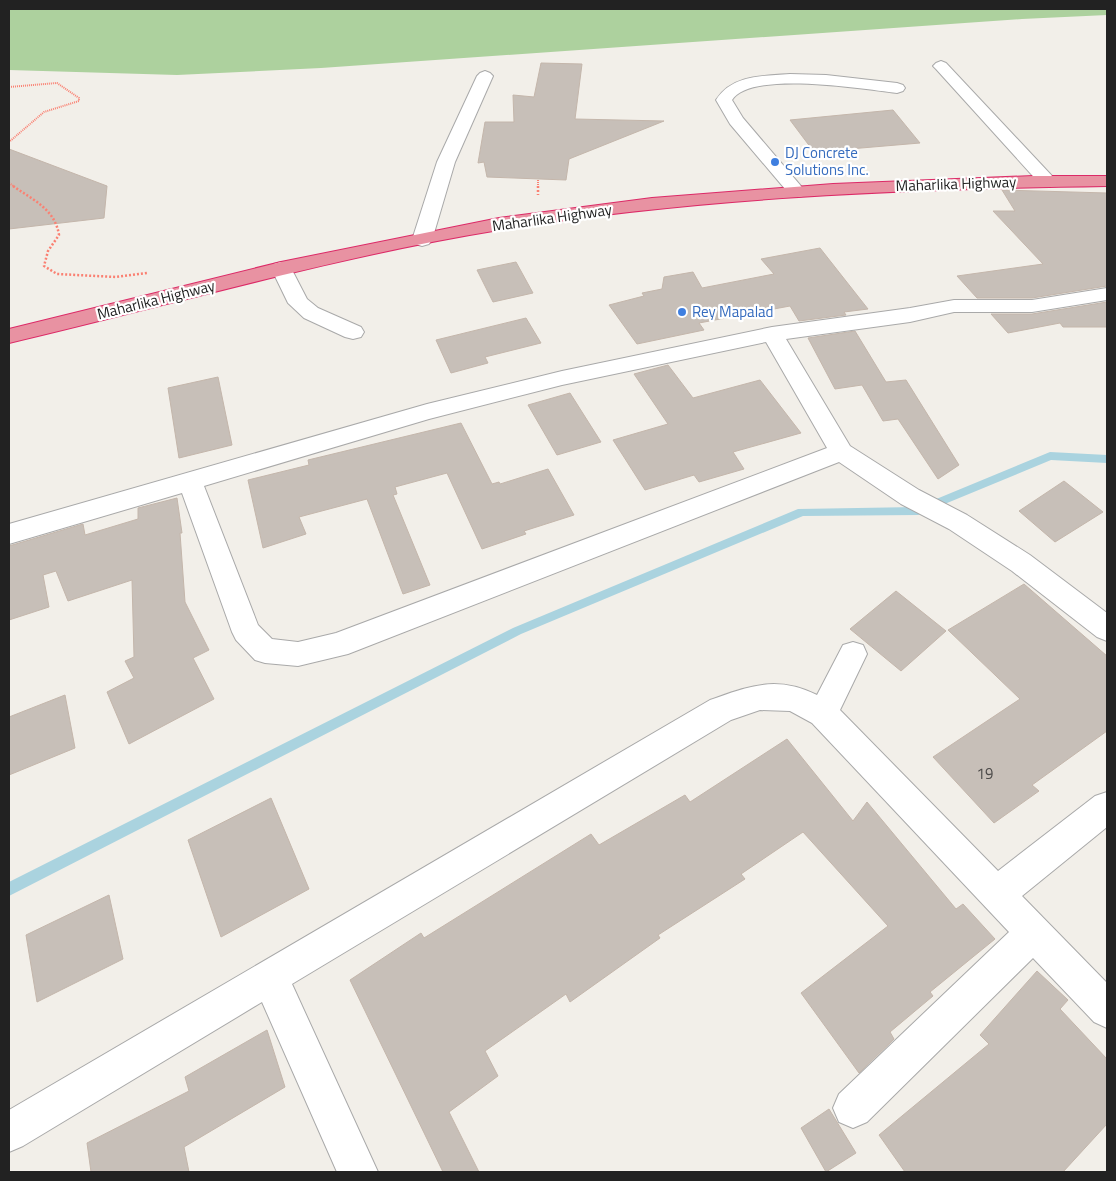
<svg xmlns="http://www.w3.org/2000/svg" width="1116" height="1181" viewBox="0 0 1116 1181" font-family="'Titillium Web',sans-serif">
<rect width="100%" height="100%" fill="#f2efe9"/>
<path fill="#add19e" d="M9,9H1107V15L1022,19L321,68L177,75L9,70Z"/>
<g fill="none" stroke-linecap="round" stroke-linejoin="round">
<path fill="#aad3df" fill-rule="evenodd" d="M1050,452L1107,455V463L1051,460L918,515L803,516L521,634L9,896V882L513,628L798,509L917,507Z"/>
</g>
<g fill="#c7bfb8" stroke="#c4b6ab">
<path d="M541,63L582,64L575,119L664,121L569,159L566,180L487,177L484,162L478,163L485,122H514L513,95L534,97Z"/>
<path d="M893,110L920,143L814,152L790,120Z"/>
<path d="M9,149L107,186L104,218L9,229Z"/>
<path d="M1002,190L1107,193V286L1032,298H977L957,276L1043,264L993,211H1015Z"/>
<path d="M820,248L868,309L844,312L846,315L799,321L790,306L699,323L704,330L637,344L609,305L644,296L642,293L662,289L664,277L693,272L702,288L774,274L761,259Z"/>
<path d="M516,262L533,293L493,302L477,270Z"/>
<path d="M1107,302V327H1063L1060,323L1008,333L991,314H1032Z"/>
<path d="M526,318L541,343L485,357L488,363L451,373L436,340Z"/>
<path d="M855,331L886,382L906,380L959,465L938,479L898,419L883,421L862,385L835,389L808,338Z"/>
<path d="M668,365L693,398L760,380L801,433L733,452L744,469L699,482L694,475L645,490L613,440L668,424L634,374Z"/>
<path d="M218,377L232,445L179,458L168,388Z"/>
<path d="M570,393L601,442L557,455L528,405Z"/>
<path d="M461,423L492,484L499,482L500,484L548,469L574,515L524,531L526,534L482,549L447,473L395,487L397,494L393,495L430,585L403,594L367,499L299,517L306,534L263,548L248,480L309,465L308,460Z"/>
<path d="M1064,481L1103,512L1055,542L1019,511Z"/>
<path d="M177,498L182,533H180L185,602L209,650L193,658L214,699L129,744L107,692L134,678L125,661L134,657L132,580L68,601L56,571L43,575L49,607L9,620V546L83,524L85,535L138,519V508Z"/>
<path d="M1024,584L1107,656V731L1032,785L1039,791L994,823L933,757L1020,699L948,630Z"/>
<path d="M896,591L946,631L901,671L850,629Z"/>
<path d="M65,695L75,748L9,775V717Z"/>
<path d="M787,739L853,821L867,802L956,909L963,904L995,939L930,992L933,996L890,1032L894,1039L859,1073L801,993L888,926L803,832L741,874L745,879L658,935L660,938L570,1002L566,994L485,1051L498,1076L449,1112L479,1172H443L350,980L421,933L424,938L591,834L599,845L685,795L690,802Z"/>
<path d="M271,798L309,889L221,937L188,840Z"/>
<path d="M109,895L123,959L37,1002L26,935Z"/>
<path d="M1037,971L1068,1000L1060,1009L1107,1059V1124L1063,1172H905L879,1135L989,1044L980,1035Z"/>
<path d="M267,1030L285,1087L184,1147L189,1172H91L87,1143L189,1091L185,1077Z"/>
<path d="M829,1109L856,1153L826,1172L801,1128Z"/>
</g>
<g fill="none" stroke-linecap="round" stroke-linejoin="round">
<g stroke="#a9a9a9" stroke-width="2">
<g id="minor">
<path d="M941,61L946,63L1053,177L1056,181L1053,185L1047,186L1041,185L936,69L933,66L936,63Z"/>
<path d="M485,71L490,73L493,76L455,162L432,240L429,244L422,246L415,244L412,240L437,162L477,76L480,73Z"/>
<path d="M790,74L826,75L897,83L903,85L905,88L903,91L897,93C865,89 750,70 732,100L743,118L806,192L803,196L797,197L791,196L730,124L716,100C732,75 762,76 790,74Z"/>
<path d="M281,262L288,264L291,268L307,299L318,308L361,327L364,332L361,337L353,339L345,337L304,318L288,303L271,268L274,264Z"/>
<path d="M1107,288V300L1032,312H954L910,322L786,339L850,446L919,490L967,515L1030,555L1107,613V641L1097,637L1012,571L949,529L901,504L839,462L348,654L298,666L265,663L255,660L236,640L232,632L182,493L9,544V524L427,404L562,371L772,327L910,308L954,300H1032ZM766,342L827,448L336,633L298,642L272,639L258,625L204,486L429,419L562,385Z"/>
<path d="M853,642L863,645L867,654L840,710L998,871L1095,796L1107,792V827L1022,896L1107,983V1028L1094,1022L1033,958L867,1122L853,1128L839,1122L833,1108L839,1094L1009,932L812,723L790,711L760,710L731,720L292,984L378,1172H337L262,1002L23,1146L9,1152V1110L710,700C750,686 776,675 817,695L843,645Z"/>
</g>
</g>
<g stroke="#dc2a67" stroke-width="2">
<path id="highway" d="M1033,176H1107V186C905,189 700,197 499,230C333,257 172,305 9,343V329L281,262L499,218L652,198L833,184Z"/>
</g>
<g stroke="#fa8072" stroke-width="2" stroke-dasharray="1 1" stroke-linecap="butt">
<path d="M9,87L57,83L79,98V101L44,112L9,142"/>
<path d="M538,180V187"/>
<path d="M9,183L15,187"/>
</g>
<g stroke="#fa8072" stroke-width="2.5" stroke-dasharray="2 2" stroke-linecap="butt">
<path d="M13,186C33,200 55,209 59,235L48,251L44,266L57,274L116,277L147,273"/>
<path d="M538,186V195"/>
</g>
<use href="#minor" fill="#fff" fill-rule="evenodd"/>
<use href="#highway" fill="#e892a2" fill-rule="evenodd"/>
</g>
<g fill="#3f7fe0" stroke="#fff" stroke-width="2">
<circle cx="775" cy="162" r="5"/>
<circle cx="682" cy="312" r="5"/>
</g>
<g text-anchor="middle" stroke-width="4.5" stroke-linejoin="round" paint-order="stroke">
<g font-size="15" fill="#366cbe" stroke="#fff" text-anchor="start">
<text x="785" y="158">DJ Concrete<tspan x="785" dy="17">Solutions Inc.</tspan></text>
<text x="692" y="317">Rey Mapalad</text>
</g>
<g font-size="15" fill="#222" stroke="#fff">
<text transform="translate(956 184) rotate(-2)" y="5">Maharlika Highway</text>
<text transform="translate(552 218) rotate(-8)" y="5">Maharlika Highway</text>
<text transform="translate(156 300) rotate(-14)" y="5">Maharlika Highway</text>
</g>
<g font-size="15" fill="#4b4948">
<text x="985" y="779">19</text>
</g>
</g>
<rect width="1116" height="1181" fill="none" stroke="#222222" stroke-width="20"/>
</svg>
